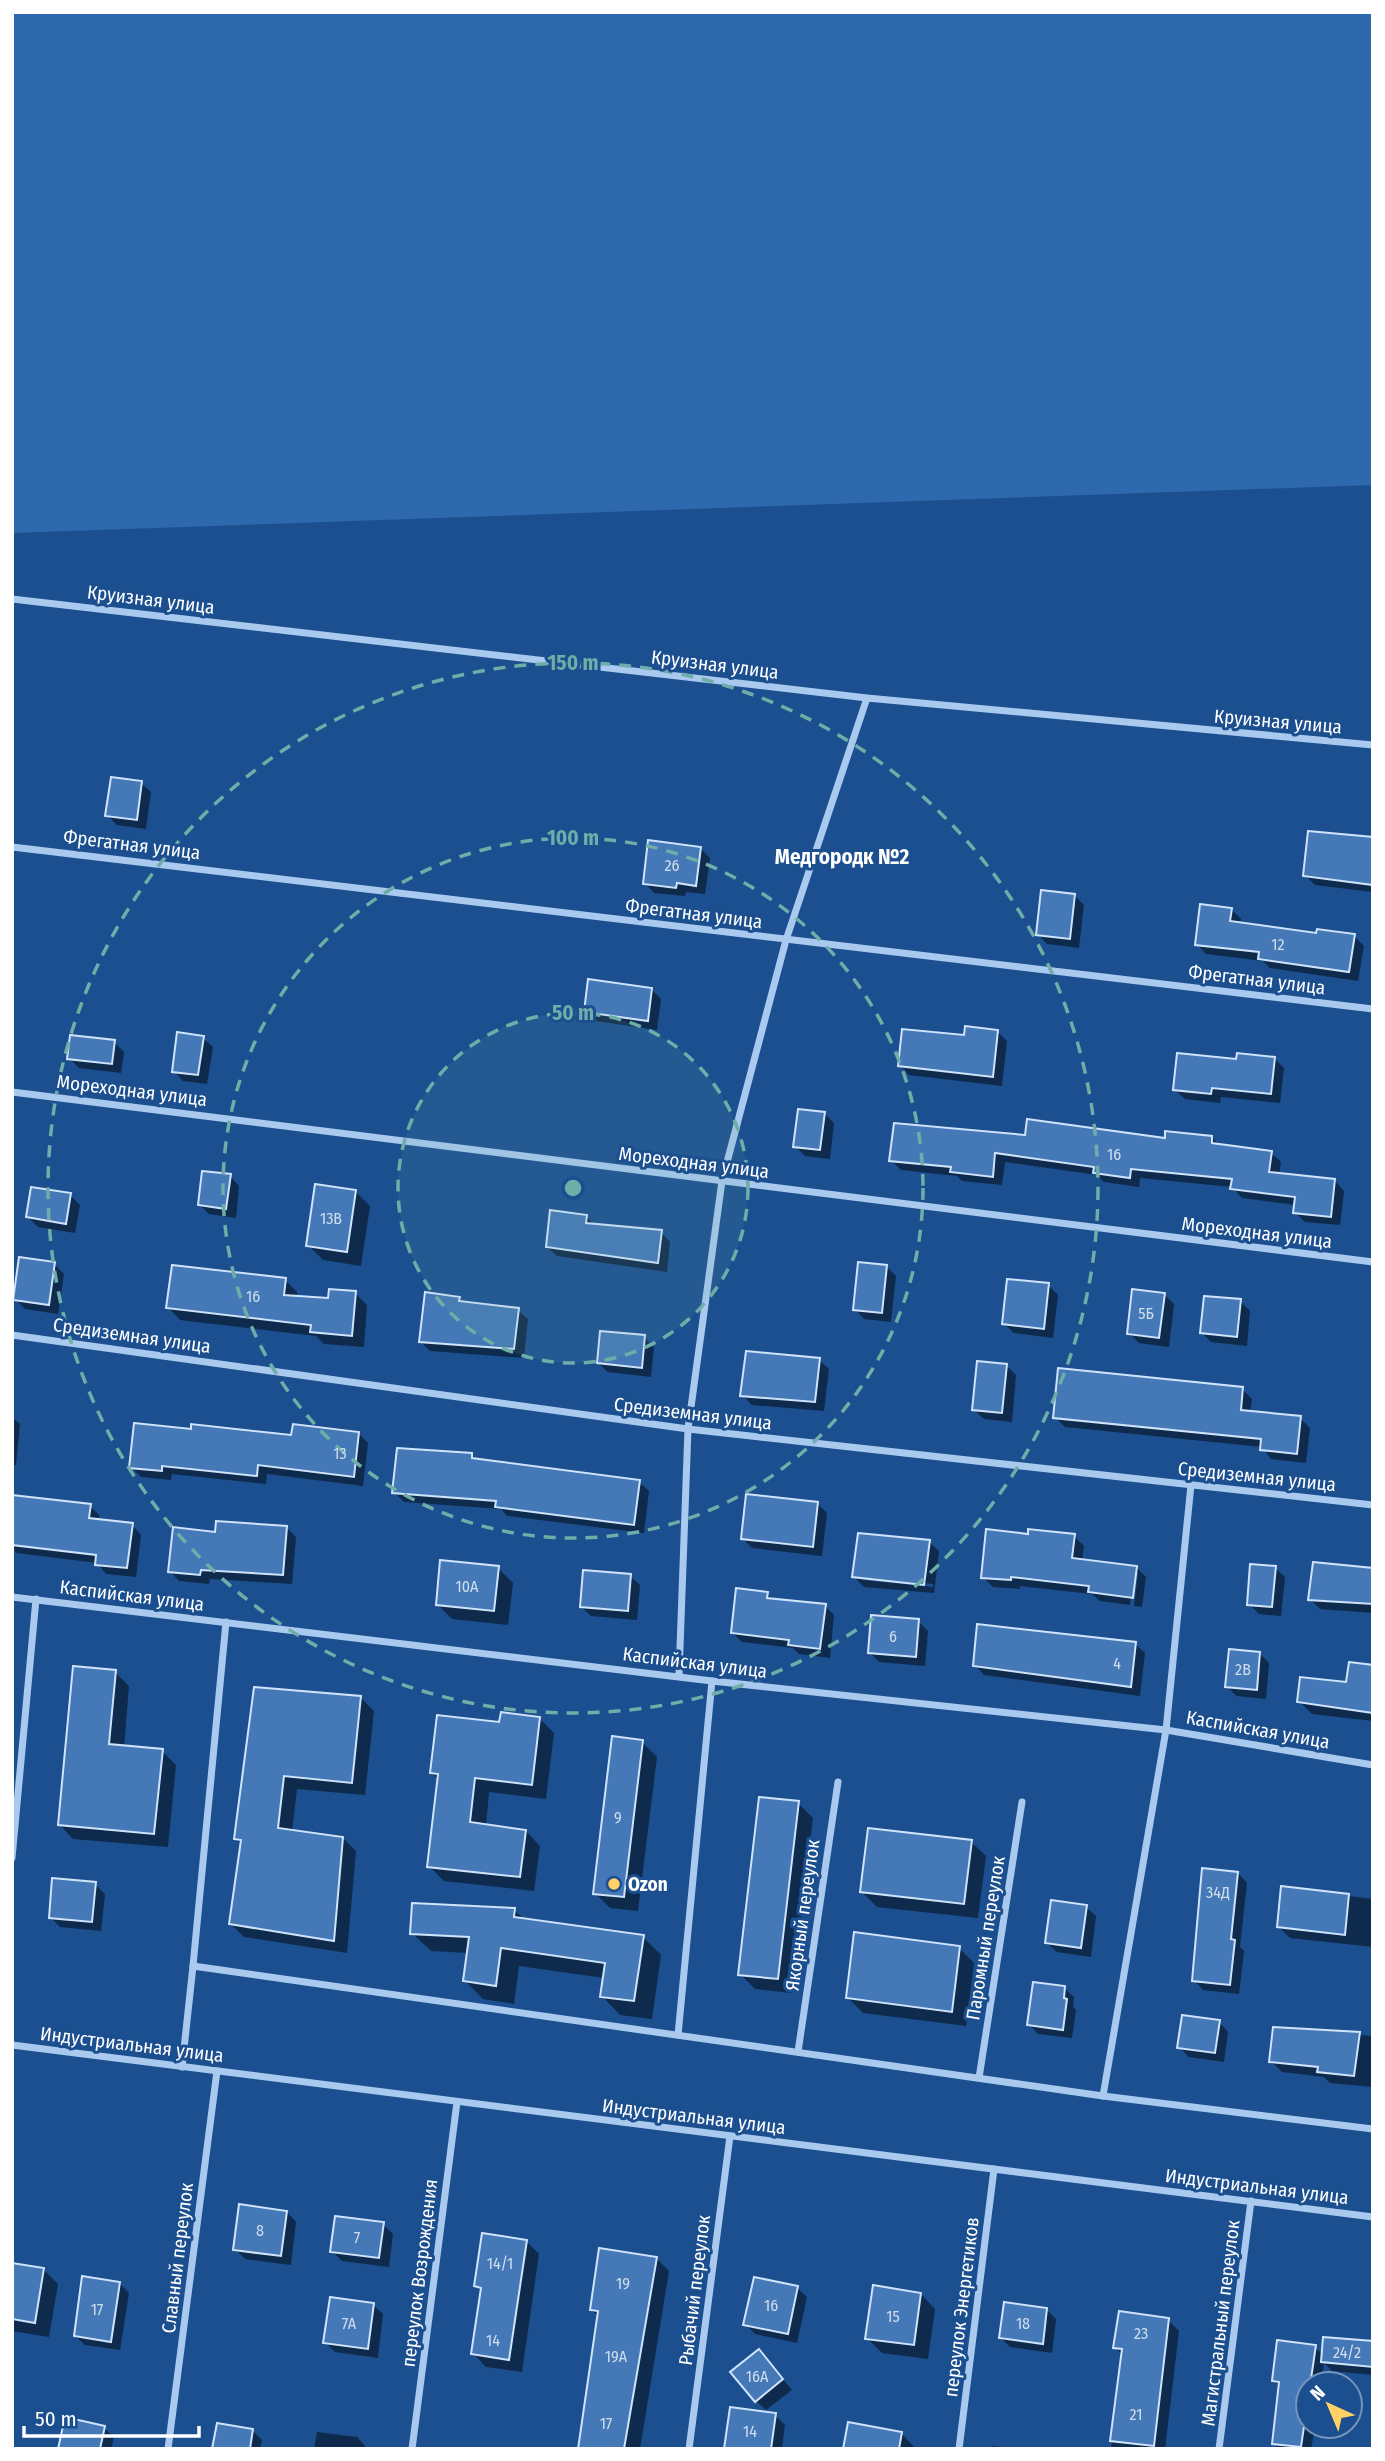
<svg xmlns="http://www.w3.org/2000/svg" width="1385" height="2461" viewBox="0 0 1385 2461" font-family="'Fira Sans Condensed',sans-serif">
<rect width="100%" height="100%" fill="#1b4f8f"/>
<path fill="#2e69ad" d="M12,12H1373V485L12,533Z"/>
<g fill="#0007" fill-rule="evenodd">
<path d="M141,783L151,792L146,829L117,825L107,815Z"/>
<path d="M1373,839V892L1315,885L1305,875Z"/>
<path d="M700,848L710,858L705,894L686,892L685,896L654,893L645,883Z"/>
<path d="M1074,895L1084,905L1079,948L1047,944L1038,934Z"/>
<path d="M1231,909L1241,919L1240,924L1318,935L1354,936L1364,946L1358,981L1270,968L1263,961L1206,954L1197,944Z"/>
<path d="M652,990L661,999L657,1030L595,1021L586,1011Z"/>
<path d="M997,1031L1007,1041L1002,1086L909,1075L900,1065L966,1037Z"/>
<path d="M203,1038L213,1047L207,1084L183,1081L174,1071Z"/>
<path d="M114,1042L124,1052L121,1073L79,1068L69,1058Z"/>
<path d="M1274,1058L1284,1068L1280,1103L1221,1097L1220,1103L1185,1099L1175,1090L1238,1061Z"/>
<path d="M825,1114L834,1123L830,1159L805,1156L795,1146Z"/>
<path d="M1026,1136L1166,1140L1212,1137L1220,1146L1271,1153L1281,1162L1279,1175L1335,1181L1344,1191L1340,1225L1305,1222L1295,1212L1296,1205L1242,1198L1232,1187L1140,1178L1139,1187L1104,1182L1097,1175L1005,1162L1002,1185L962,1181L957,1176L901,1170L891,1160Z"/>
<path d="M230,1176L239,1186L236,1218L209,1214L200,1205Z"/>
<path d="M355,1191L370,1206L361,1266L323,1260L308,1245Z"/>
<path d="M70,1195L80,1205L75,1233L38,1227L28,1217Z"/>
<path d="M586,1217L595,1225L661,1232L670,1242L667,1272L557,1256L547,1247Z"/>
<path d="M54,1264L64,1274L58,1314L25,1309L15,1299Z"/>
<path d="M886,1266L896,1276L891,1322L864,1319L855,1309Z"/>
<path d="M285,1280L297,1292V1298L330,1300L355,1293L367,1305L364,1347L324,1344L316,1336L180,1320L168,1307Z"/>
<path d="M1048,1285L1058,1295L1053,1338L1014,1333L1004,1324Z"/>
<path d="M1164,1294L1174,1304L1169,1347L1139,1343L1129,1333Z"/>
<path d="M459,1298L464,1303L518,1310L528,1319L524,1358L430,1351L421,1342Z"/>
<path d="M1240,1301L1250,1311L1247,1346L1211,1342L1201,1332Z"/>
<path d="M644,1337L654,1347L651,1377L608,1372L598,1363Z"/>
<path d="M819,1360L829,1369L824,1411L752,1405L742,1395Z"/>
<path d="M1007,1366L1016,1375L1012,1422L984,1419L974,1410Z"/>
<path d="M1242,1389L1252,1399L1250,1413L1300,1418L1310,1428L1306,1463L1271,1459L1262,1447L1065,1427L1055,1417Z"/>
<path d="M12,1417L20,1424L16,1465H12Z"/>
<path d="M192,1431L293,1437L359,1434L368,1443L363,1486L267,1474L266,1484L172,1474L171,1480L141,1477L131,1467Z"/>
<path d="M472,1455L477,1461L639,1482L649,1491L644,1533L507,1516L501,1509L404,1502L394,1492Z"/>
<path d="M817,1503L827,1513L822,1556L752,1548L742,1538Z"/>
<path d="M12,1505L90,1506L99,1515V1521L132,1525L141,1535L136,1577L106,1574L97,1563L17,1553L12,1548Z"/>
<path d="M286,1527L296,1537L292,1584L210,1579L209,1584L179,1581L170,1571L217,1534Z"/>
<path d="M1029,1536H1074L1084,1546L1082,1561L1136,1567L1146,1577L1142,1607L1134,1606L1138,1573H1134L1130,1605L1100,1601L1092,1594L1020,1586V1589L993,1587L983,1577Z"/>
<path d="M929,1542L939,1551L934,1593L864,1587L854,1577ZM863,1577L933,1584V1587L863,1580Z"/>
<path d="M498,1568L513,1583L508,1625L452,1619L437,1604Z"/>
<path d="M1275,1568L1285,1577L1281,1616L1259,1614L1249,1604Z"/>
<path d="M1373,1569V1613L1320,1609L1310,1599Z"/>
<path d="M630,1576L640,1585L637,1620L591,1616L581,1607Z"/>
<path d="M767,1594L774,1600L825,1606L834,1615L830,1658L799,1654L793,1648L742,1642L733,1633Z"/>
<path d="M918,1621L928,1631L925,1666L879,1662L869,1652Z"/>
<path d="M979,1626L1135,1644L1145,1653L1140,1696L984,1675L975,1665Z"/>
<path d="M1259,1653L1269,1663L1266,1699L1236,1696L1227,1686Z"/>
<path d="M1373,1667V1721L1312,1714L1299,1701L1348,1684Z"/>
<path d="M115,1672L129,1686L124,1748L162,1751L176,1765L168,1847L73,1839L60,1825Z"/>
<path d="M256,1688L361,1698L374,1711L365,1795L297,1789L292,1832L343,1838L356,1851L347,1953L244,1937L231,1924L242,1845L236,1839Z"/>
<path d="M539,1718L554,1733L546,1799L489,1792L486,1826L526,1831L540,1846L534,1891L444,1881L429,1866L439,1780L432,1773L501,1724Z"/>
<path d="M642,1742L657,1757L638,1911L610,1908L595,1893Z"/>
<path d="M798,1803L813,1818L792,1993L755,1989L740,1974Z"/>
<path d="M971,1842L986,1856L978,1918L877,1907L862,1892Z"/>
<path d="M1238,1873L1247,1883L1240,1947L1244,1951L1239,1994L1203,1990L1194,1980Z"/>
<path d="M95,1884L105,1894L101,1931L60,1927L50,1917Z"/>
<path d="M1282,1888L1373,1899V1947L1290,1938L1279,1927Z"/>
<path d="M1086,1907L1096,1916L1091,1957L1057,1952L1047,1943Z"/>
<path d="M514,1910L525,1920L643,1937L661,1955L652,2019L620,2015L602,1996L604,1978L519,1966L514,2004L483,1999L465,1981L468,1953L431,1951L412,1933Z"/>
<path d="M959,1948L974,1963L966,2026L863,2013L848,1998Z"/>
<path d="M1064,1988L1074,1997L1073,2007L1076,2010L1072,2038L1038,2034L1029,2024Z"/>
<path d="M1219,2022L1228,2032L1224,2062L1189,2057L1179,2047Z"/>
<path d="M1275,2029L1373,2036V2087L1330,2083L1324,2077L1282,2072L1271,2061Z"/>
<path d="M287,2212L296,2222L291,2265L245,2259L235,2249Z"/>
<path d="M383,2224L393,2234L389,2267L342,2261L332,2251Z"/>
<path d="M526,2241L539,2254L522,2372L486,2367L473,2353L482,2292L476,2286Z"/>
<path d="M656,2258L669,2271L640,2449H580L599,2317L591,2310Z"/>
<path d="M12,2265L43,2269L58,2284L49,2337L12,2331Z"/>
<path d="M119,2283L129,2293L120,2350L85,2345L75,2336Z"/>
<path d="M797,2288L807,2297L797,2343L755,2334L745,2324Z"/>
<path d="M921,2294L935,2309L928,2359L882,2353L867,2338Z"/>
<path d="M373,2305L383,2314L378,2358L335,2352L325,2342Z"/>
<path d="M1046,2309L1056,2319L1052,2353L1010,2347L1001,2338Z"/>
<path d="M1168,2320L1179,2331L1165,2449H1111L1123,2355L1115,2348Z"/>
<path d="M1373,2343V2375L1332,2371L1324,2363L1321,2384H1308V2426H1315L1311,2449H1279L1273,2443L1280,2387L1274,2381L1315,2347L1323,2355Z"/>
<path d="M768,2361L792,2390L766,2410L756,2401Z"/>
<path d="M775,2415L785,2425L782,2449H725Z"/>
<path d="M104,2428L114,2437L111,2449H60Z"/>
<path d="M252,2430L262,2440L260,2449H214Z"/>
<path d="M317,2432L357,2437L368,2449H314Z"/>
<path d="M902,2434L916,2449H845Z"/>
<path d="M992,2446L1019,2449H992Z"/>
</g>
<g fill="#4478b7" stroke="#cfe3fa" stroke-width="2">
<path d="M111,777L142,781L137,820L105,816Z"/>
<path d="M1308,831L1373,837V885L1303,876Z"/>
<path d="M648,840L701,847L696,886L677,883L676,888L643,884Z"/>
<path d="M1041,890L1075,894L1070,939L1036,935Z"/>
<path d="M1200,904L1232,908L1230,921L1316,933L1317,929L1355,934L1349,972L1258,959L1259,952L1195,945Z"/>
<path d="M588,979L652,988L648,1021L584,1012Z"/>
<path d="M965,1026L998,1030L993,1077L898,1066L902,1029L964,1035Z"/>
<path d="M177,1032L204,1036L198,1075L172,1072Z"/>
<path d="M70,1035L115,1040L112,1064L67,1059Z"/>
<path d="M1177,1053L1236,1059L1237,1053L1275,1057L1271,1094L1212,1088L1211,1094L1173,1090Z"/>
<path d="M798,1109L825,1112L820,1150L793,1147Z"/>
<path d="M1027,1119L1165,1138V1131L1212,1136V1143L1272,1151L1269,1172L1335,1179L1331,1217L1293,1213L1295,1197L1230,1189L1232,1179L1131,1169L1130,1178L1093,1173L1094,1167L995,1153L993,1177L950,1172L951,1167L889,1161L894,1123L1025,1135Z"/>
<path d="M202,1171L231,1174L226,1209L198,1205Z"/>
<path d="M315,1184L356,1190L347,1252L306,1246Z"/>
<path d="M31,1187L71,1193L66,1224L26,1217Z"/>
<path d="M550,1210L587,1215L586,1223L662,1230L658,1263L546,1247Z"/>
<path d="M19,1257L55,1262L49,1305L13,1300Z"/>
<path d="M858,1262L887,1265L882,1313L853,1310Z"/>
<path d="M172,1265L286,1278L284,1295L328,1298L329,1289L356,1291L352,1336L310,1332L311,1325L166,1308Z"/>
<path d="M1007,1279L1049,1283L1044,1329L1002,1324Z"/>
<path d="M1132,1289L1165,1293L1159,1338L1127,1334Z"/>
<path d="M425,1292L460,1297L459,1301L519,1308L514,1349L419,1342Z"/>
<path d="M1204,1296L1241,1299L1237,1337L1200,1333Z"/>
<path d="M600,1331L645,1335L642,1368L597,1363Z"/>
<path d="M746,1351L820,1358L815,1402L740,1396Z"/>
<path d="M977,1361L1007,1364L1002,1413L972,1410Z"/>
<path d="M1058,1368L1243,1387L1241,1410L1301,1416L1297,1454L1260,1450L1261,1439L1053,1418Z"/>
<path d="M134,1423L191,1429V1424L291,1435L293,1424L359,1432L354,1477L258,1465L257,1476L162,1466V1471L129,1468Z"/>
<path d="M397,1448L472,1453V1458L640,1480L634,1525L495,1507L496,1501L392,1493Z"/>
<path d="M746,1494L818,1502L813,1547L741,1539Z"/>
<path d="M12,1495L91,1504L89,1518L133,1523L127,1568L95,1565L96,1555L12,1545Z"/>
<path d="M216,1521L287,1526L283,1575L201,1570L200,1575L168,1572L173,1527L215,1532Z"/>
<path d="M986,1529L1028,1534V1529L1075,1534L1072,1558L1137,1566L1133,1598L1088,1592L1089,1586L1011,1577V1580L981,1578Z"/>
<path d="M858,1533L930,1540L924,1585L852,1577Z"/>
<path d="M440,1560L499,1566L494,1611L436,1605Z"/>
<path d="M1313,1562L1373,1568V1604L1308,1600Z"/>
<path d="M1250,1564L1276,1566L1272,1607L1247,1605Z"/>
<path d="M583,1570L631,1574L628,1611L580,1607Z"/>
<path d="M736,1588L768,1592L767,1598L826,1604L820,1649L788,1645L789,1640L731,1633Z"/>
<path d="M871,1615L919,1619L916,1657L868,1653Z"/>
<path d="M977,1624L1136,1642L1131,1687L973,1666Z"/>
<path d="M1229,1649L1260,1652L1257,1690L1225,1687Z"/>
<path d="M1349,1662L1373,1665V1713L1297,1702L1300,1677L1346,1682Z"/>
<path d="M73,1666L116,1670L109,1744L163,1749L154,1834L58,1825Z"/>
<path d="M254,1687L361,1696L352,1783L284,1776L278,1828L343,1837L334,1941L229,1924L241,1840L234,1839Z"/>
<path d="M501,1712L540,1717L532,1785L475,1778L470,1822L526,1830L520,1877L427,1867L438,1774L430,1773L437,1715L499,1722Z"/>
<path d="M612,1736L643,1740L624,1897L593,1894Z"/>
<path d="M759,1797L799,1801L778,1979L738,1975Z"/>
<path d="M868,1828L972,1840L964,1904L860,1892Z"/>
<path d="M1202,1868L1238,1872L1231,1939L1235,1940L1230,1985L1192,1981Z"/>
<path d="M52,1878L96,1882L92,1922L49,1918Z"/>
<path d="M1281,1886L1349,1894L1345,1935L1277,1927Z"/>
<path d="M1051,1900L1087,1905L1081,1948L1045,1943Z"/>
<path d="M412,1903L515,1908L514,1917L644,1935L634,2001L600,1997L605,1963L501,1948L496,1986L463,1981L469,1937L410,1934Z"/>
<path d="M854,1932L960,1946L952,2012L846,1998Z"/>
<path d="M1033,1982L1065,1986L1064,1998L1067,1999L1063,2030L1027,2025Z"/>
<path d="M1182,2015L1220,2020L1215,2053L1177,2048Z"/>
<path d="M1273,2027L1360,2032L1354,2076L1317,2072L1318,2067L1269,2062Z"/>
<path d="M239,2204L287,2211L281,2256L233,2250Z"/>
<path d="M335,2216L384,2222L379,2258L330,2252Z"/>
<path d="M482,2233L527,2240L509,2360L471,2354L481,2288L474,2286Z"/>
<path d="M599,2248L657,2257L624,2449H578L598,2311L590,2310Z"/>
<path d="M12,2263L44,2268L35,2323L12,2319Z"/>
<path d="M82,2276L120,2282L111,2342L74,2336Z"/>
<path d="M754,2277L798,2286L788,2334L743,2325Z"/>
<path d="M873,2285L921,2293L914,2345L865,2339Z"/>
<path d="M330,2297L374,2303L368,2349L323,2343Z"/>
<path d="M1004,2302L1047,2308L1043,2344L999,2338Z"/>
<path d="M1119,2311L1169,2318L1154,2446L1110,2441L1122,2349L1113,2348Z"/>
<path d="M1323,2337L1373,2341V2367L1321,2362Z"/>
<path d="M1277,2340L1316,2345L1301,2447L1272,2444L1279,2382L1272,2381Z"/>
<path d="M759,2349L783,2379L755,2402L730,2372Z"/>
<path d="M730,2407L776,2413L771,2449H724Z"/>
<path d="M65,2417L105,2426L100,2449H58Z"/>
<path d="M848,2422L902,2432L899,2449H843Z"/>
<path d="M217,2423L253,2429L250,2449H212Z"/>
</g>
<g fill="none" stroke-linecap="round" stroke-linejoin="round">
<g stroke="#a9c9ee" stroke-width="7">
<path d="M12,599L867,698L1373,745"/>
<path d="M12,847L1373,1009"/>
<path d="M12,1092L1373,1262"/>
<path d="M12,1335L688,1429L1373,1505"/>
<path d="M1191,1485L1166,1730L1103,2096L1373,2129"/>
<path d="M12,1597L712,1681L1166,1730L1373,1765"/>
<path d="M679,1675L688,1429L722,1181L786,940L867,698"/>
<path d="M12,1858L36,1599"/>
<path d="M193,1966L226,1622"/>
<path d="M678,2035L712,1681"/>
<path d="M12,2045L1373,2217"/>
<path d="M798,2052L838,1782"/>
<path d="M182,2067L193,1966L1103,2096"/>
<path d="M979,2078L1022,1802"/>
<path d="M168,2449L217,2071"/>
<path d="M412,2449L457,2102"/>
<path d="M689,2449L730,2136"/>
<path d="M959,2449L994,2169"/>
<path d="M1219,2449L1251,2201"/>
</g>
</g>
<circle cx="573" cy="1188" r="175" fill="#6fada8" fill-opacity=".12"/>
<g fill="none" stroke="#6fada8" stroke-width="3.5" stroke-dasharray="12 9">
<circle cx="573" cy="1188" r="175"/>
<circle cx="573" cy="1188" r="350"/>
<circle cx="573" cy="1188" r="525"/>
</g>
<circle fill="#ffd166" stroke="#1b4f8f" stroke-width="2.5" cx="614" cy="1884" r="7"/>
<g text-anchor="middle" stroke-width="6" stroke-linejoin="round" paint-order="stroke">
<g font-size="16" fill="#d0dded">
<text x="672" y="871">26</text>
<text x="1278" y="950">12</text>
<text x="1114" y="1160">16</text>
<text x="331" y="1224">13В</text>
<text x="253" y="1302">16</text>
<text x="1146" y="1319">5Б</text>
<text x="340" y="1459">13</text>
<text x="467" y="1592">10А</text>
<text x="893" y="1642">6</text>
<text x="1117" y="1669">4</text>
<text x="1243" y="1675">2В</text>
<text x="618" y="1823">9</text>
<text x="1218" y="1898">34Д</text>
<text x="260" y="2236">8</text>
<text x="357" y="2243">7</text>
<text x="500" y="2269">14/1</text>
<text x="623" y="2289">19</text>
<text x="771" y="2311">16</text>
<text x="97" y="2315">17</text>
<text x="893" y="2322">15</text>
<text x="349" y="2329">7А</text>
<text x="1023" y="2329">18</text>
<text x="1141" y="2339">23</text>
<text x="493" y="2346">14</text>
<text x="1347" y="2358">24/2</text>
<text x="616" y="2362">19А</text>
<text x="757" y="2382">16А</text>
<text x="1136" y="2420">21</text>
<text x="606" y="2429">17</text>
<text x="750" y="2437">14</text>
</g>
<g font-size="19" fill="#fff" stroke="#1b4f8f">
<text transform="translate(151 599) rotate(7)" y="7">Круизная улица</text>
<text transform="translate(715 664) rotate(7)" y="7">Круизная улица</text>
<text transform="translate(1278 721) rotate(5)" y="7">Круизная улица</text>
<text transform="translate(132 844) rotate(7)" y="7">Фрегатная улица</text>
<text transform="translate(694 913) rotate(7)" y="7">Фрегатная улица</text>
<text transform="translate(1257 979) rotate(7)" y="7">Фрегатная улица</text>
<text transform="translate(132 1090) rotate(7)" y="7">Мореходная улица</text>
<text transform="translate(694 1162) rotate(7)" y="7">Мореходная улица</text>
<text transform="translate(1257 1232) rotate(7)" y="7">Мореходная улица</text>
<text transform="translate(132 1335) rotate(8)" y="7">Средиземная улица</text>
<text transform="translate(693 1413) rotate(7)" y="7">Средиземная улица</text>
<text transform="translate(1257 1476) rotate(6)" y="7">Средиземная улица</text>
<text transform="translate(132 1595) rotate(7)" y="7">Каспийская улица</text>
<text transform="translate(695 1662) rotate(7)" y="7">Каспийская улица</text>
<text transform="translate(1258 1729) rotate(10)" y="7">Каспийская улица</text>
<text transform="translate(802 1915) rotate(-82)" y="7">Якорный переулок</text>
<text transform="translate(985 1938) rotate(-81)" y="7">Паромный переулок</text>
<text transform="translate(132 2044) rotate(7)" y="7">Индустриальная улица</text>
<text transform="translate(694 2116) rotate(7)" y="7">Индустриальная улица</text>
<text transform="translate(1257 2186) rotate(7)" y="7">Индустриальная улица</text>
<text transform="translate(177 2258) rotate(-83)" y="7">Славный переулок</text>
<text transform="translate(419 2273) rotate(-83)" y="7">переулок Возрождения</text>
<text transform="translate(694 2290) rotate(-83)" y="7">Рыбачий переулок</text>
<text transform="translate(961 2307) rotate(-83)" y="7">переулок Энергетиков</text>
<text transform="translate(1220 2323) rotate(-83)" y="7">Магистральный переулок</text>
</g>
<g font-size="19" font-weight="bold" fill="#fff" stroke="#1b4f8f" text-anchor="start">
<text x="628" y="1891">Ozon</text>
</g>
<g font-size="21" font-weight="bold" fill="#fff" stroke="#1b4f8f">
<text x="842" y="864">Медгородк №2</text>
</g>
</g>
<circle cx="573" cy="1188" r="10" fill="#6fada8" stroke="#1b4f8f" stroke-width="3.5"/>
<g font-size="21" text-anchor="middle" font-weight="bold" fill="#6fada8" stroke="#1b4f8f" stroke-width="6" stroke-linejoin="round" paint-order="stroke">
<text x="573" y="670">150 m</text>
<text x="573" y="845">100 m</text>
<text x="573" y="1020">50 m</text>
</g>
<rect width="1385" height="2461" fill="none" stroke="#ffffff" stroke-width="28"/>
<g transform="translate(1329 2405) rotate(316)"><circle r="33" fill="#1b4f8f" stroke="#7695bc" stroke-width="2"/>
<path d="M0-5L12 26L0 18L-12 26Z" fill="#ffd166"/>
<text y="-10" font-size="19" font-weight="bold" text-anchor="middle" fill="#ffffff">N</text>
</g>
<path d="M24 2426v10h175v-10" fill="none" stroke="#ffffff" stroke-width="3.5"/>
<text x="35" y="2426" font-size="21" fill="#ffffff" stroke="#1b4f8f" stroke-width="5" paint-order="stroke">50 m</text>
</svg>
